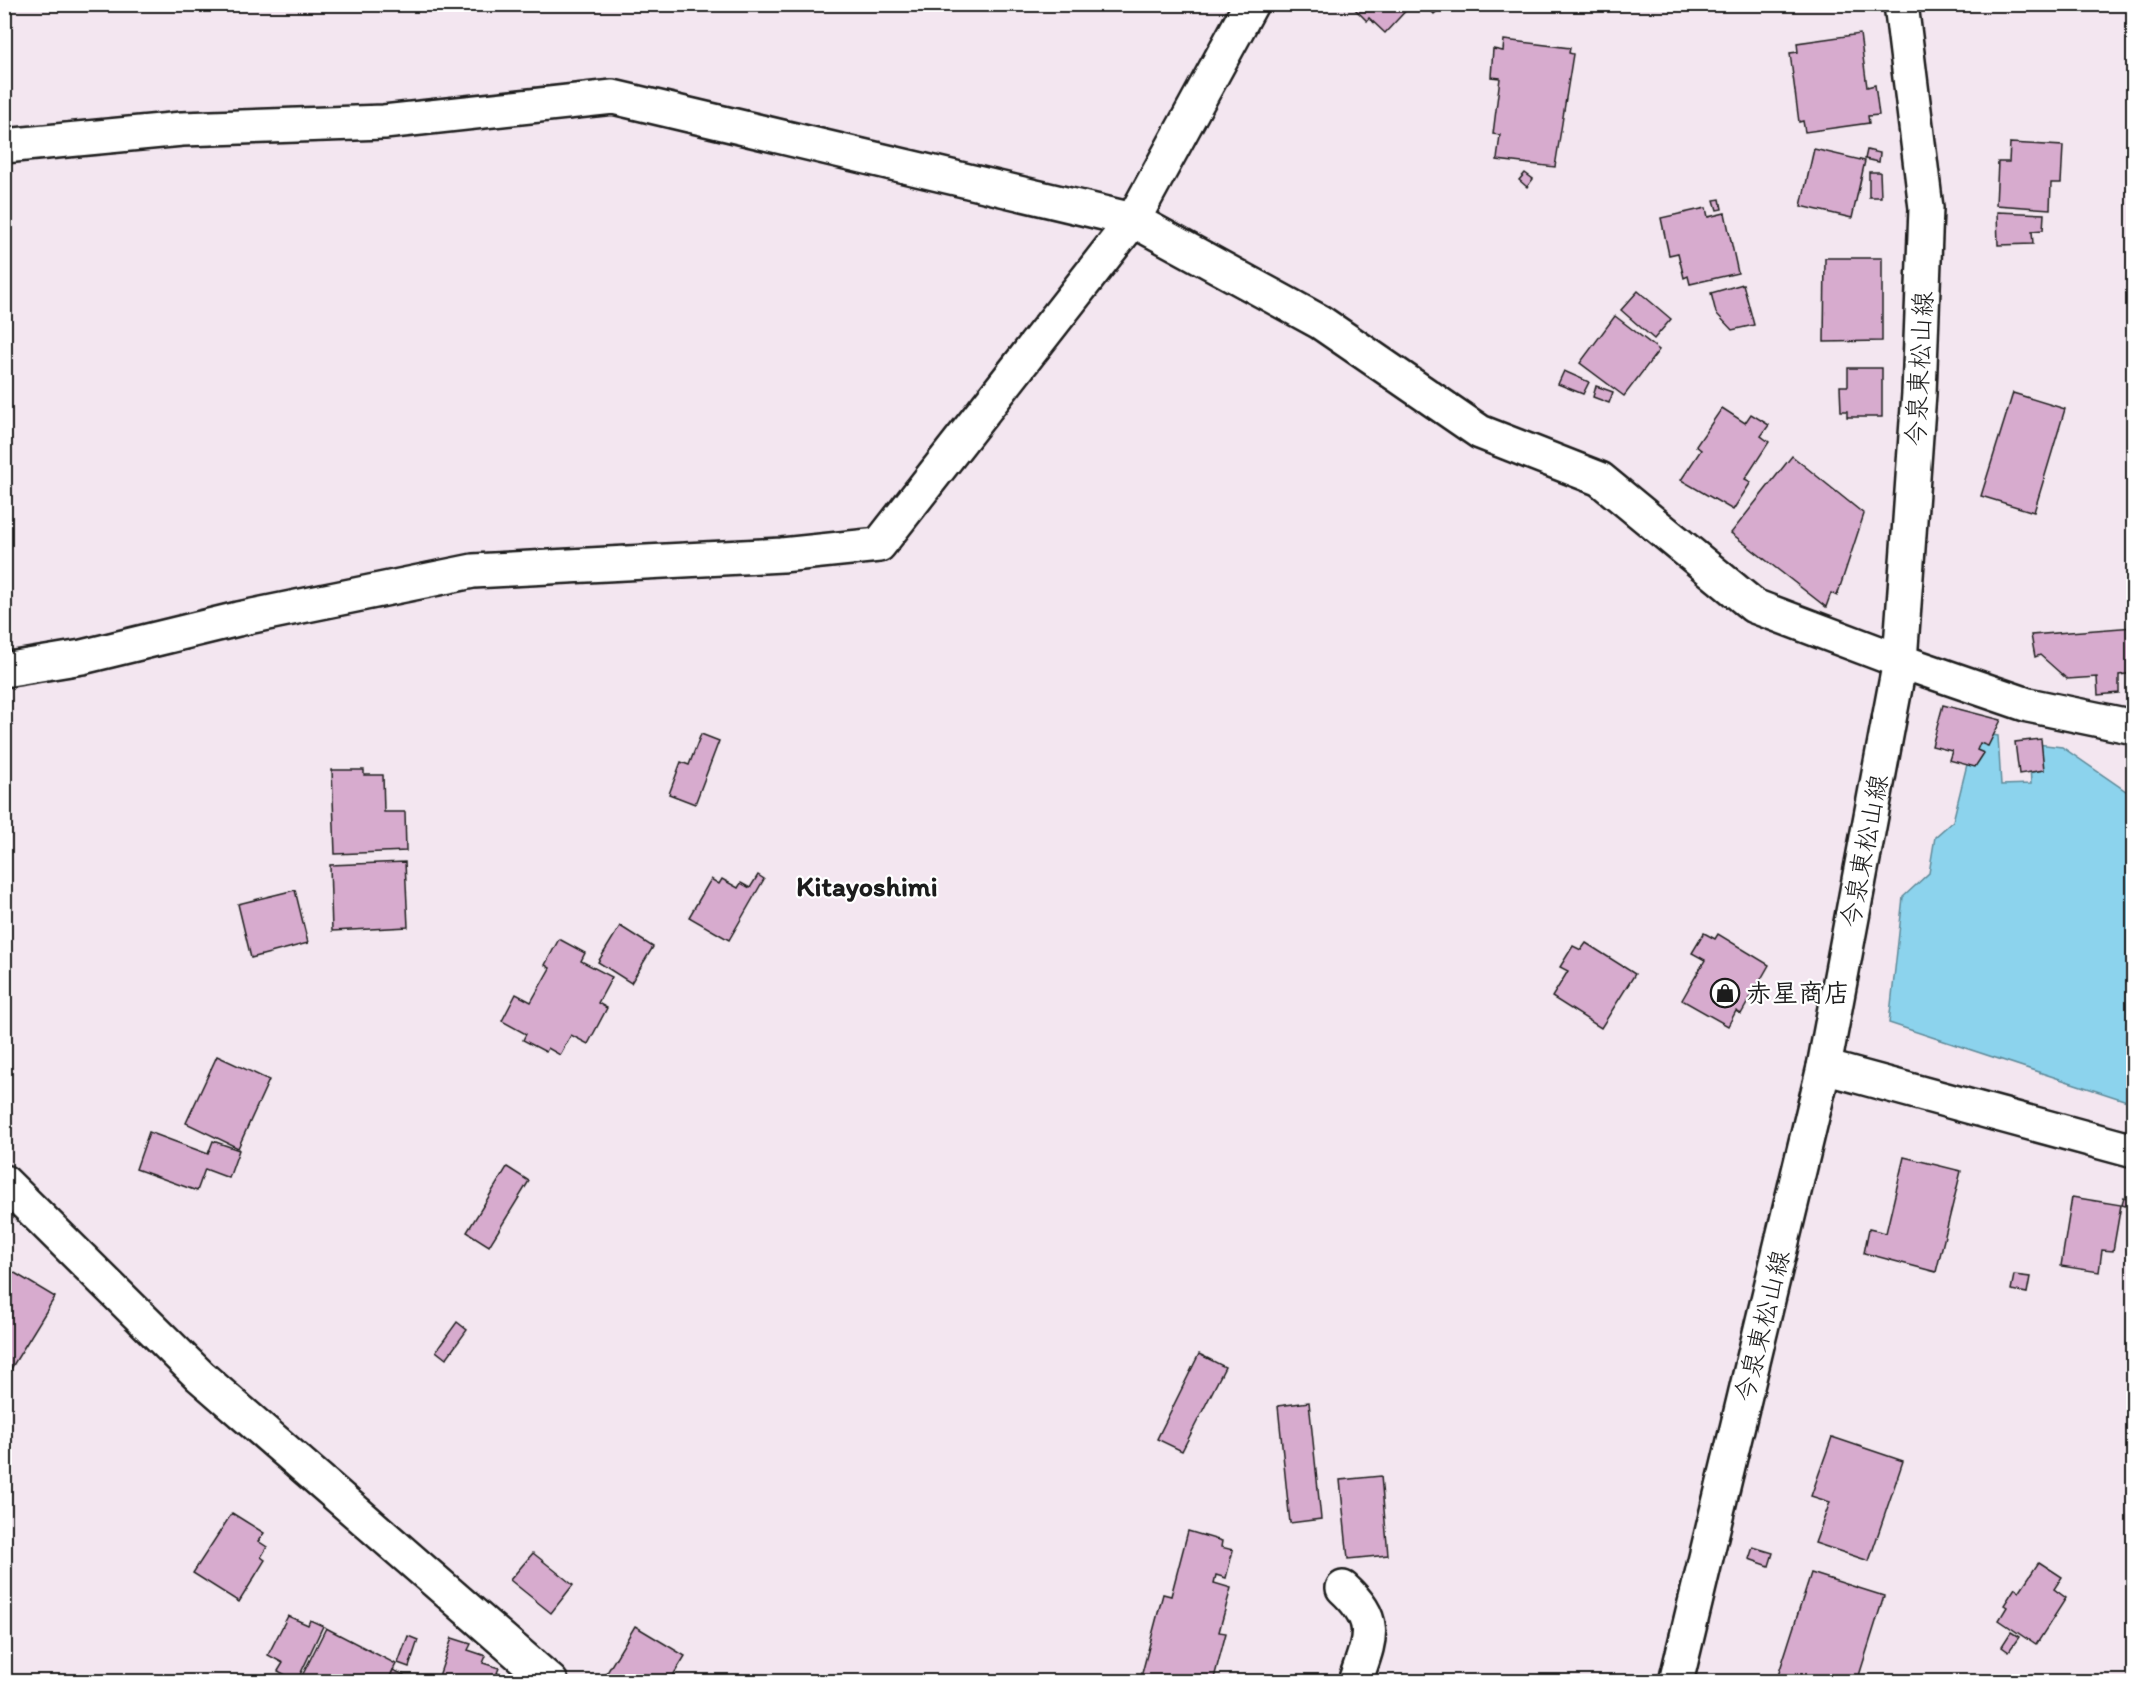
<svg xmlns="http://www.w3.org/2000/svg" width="2138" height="1686" viewBox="0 0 2138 1686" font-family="Itim,'Klee One',sans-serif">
<rect width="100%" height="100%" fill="#f3e6f0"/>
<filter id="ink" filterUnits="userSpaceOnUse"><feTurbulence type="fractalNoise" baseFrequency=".0167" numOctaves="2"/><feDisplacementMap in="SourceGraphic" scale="12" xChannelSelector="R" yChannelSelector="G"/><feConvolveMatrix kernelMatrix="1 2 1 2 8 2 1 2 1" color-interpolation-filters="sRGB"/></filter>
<g filter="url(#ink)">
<path fill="#8cd3ed" stroke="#5f8a99" stroke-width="1.5" d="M1975,732L1998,736L2001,785L2031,784L2029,743L2062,747L2133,796V1103L1889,1023L1903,897L1929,873L1935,837L1953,821Z"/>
<g fill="#d7abce" stroke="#1c1c1c" stroke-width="1.5">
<path d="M1350,4H1412L1385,33L1369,18L1367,21Z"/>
<path d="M1425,4H1439L1442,7L1434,14Z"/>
<path d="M1860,34L1867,87L1875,85L1879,115L1868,116L1869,123L1805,132L1803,121L1799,122L1790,53L1798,52L1797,43Z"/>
<path d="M1504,40L1570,48L1569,53L1573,54L1555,167L1497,160L1500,135L1493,134L1500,78L1491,77L1493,49L1503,51Z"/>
<path d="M2010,143L2063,146L2061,183H2051L2050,209L1996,205L1998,162H2009Z"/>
<path d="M1814,149L1865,161L1852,218L1801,206Z"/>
<path d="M1867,150L1880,153L1879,162L1865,159Z"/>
<path d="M1869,172H1880L1881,197H1869Z"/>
<path d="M1525,173L1533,179L1527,187L1519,180Z"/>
<path d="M1720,199L1722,209L1717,210L1714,200Z"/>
<path d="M1706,208L1708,217L1725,213L1738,273L1690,284L1688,276L1684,278L1678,253L1669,255L1661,218Z"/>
<path d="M1997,212L2044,214L2043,230L2032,231L2033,244L1998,245Z"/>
<path d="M1825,258H1882V341L1824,342Z"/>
<path d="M1743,284L1754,325L1732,330L1716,313L1711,293Z"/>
<path d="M1638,291L1671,319L1654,339L1621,310Z"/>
<path d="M1615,316L1659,350L1624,396L1580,363Z"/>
<path d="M1848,368H1882V417H1847V411H1841L1840,386H1848Z"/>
<path d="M1564,371L1589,382L1583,394L1558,384Z"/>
<path d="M1596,386L1613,392L1609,403L1593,397Z"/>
<path d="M2013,393L2065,409L2034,512L1981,496Z"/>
<path d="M1722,408L1745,423L1751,414L1769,425L1761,436L1769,442L1745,479L1751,482L1733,510L1681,480L1701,450L1696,446Z"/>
<path d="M1792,456L1864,514L1837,596L1831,593L1826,607L1731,533Z"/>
<path d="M2134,627V673L2119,675V693L2098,695L2097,677L2067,679L2040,655L2035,657L2031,635Z"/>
<path d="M1943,705L2001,720L1988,746L1980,743L1977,750L1984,753L1975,767L1949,760L1952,751L1932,746Z"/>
<path d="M701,734L719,741L695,804L669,794L681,762L689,765Z"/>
<path d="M2041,739L2044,770L2019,774L2015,742Z"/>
<path d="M332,770H364V775H383L384,812H405L406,851L335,854Z"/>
<path d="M405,862L408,927L332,931L330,865Z"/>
<path d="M758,875L764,879L729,940L689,917L711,879L719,884L722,879L738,888L741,883L750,888Z"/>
<path d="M295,890L308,943L251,958L238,904Z"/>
<path d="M620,926L653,947L631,983L598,962Z"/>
<path d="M1704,933L1715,939L1718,934L1769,965L1741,1014L1736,1011L1728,1026L1682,1000L1705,960L1692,953Z"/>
<path d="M559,939L585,953L581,961L612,977L598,1003L607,1008L588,1044L571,1035L560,1055L548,1048L546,1052L523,1040L526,1034L502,1021L516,994L531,1002L550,968L545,965Z"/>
<path d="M1586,943L1635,974L1601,1028L1552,997L1568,971L1560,967L1573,946L1581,950Z"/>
<path d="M217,1056L269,1080L238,1148L186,1123Z"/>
<path d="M149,1132L208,1154L213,1141L239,1150L229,1178L205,1169L197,1191L136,1169Z"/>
<path d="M1904,1157L1961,1171L1936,1272L1864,1253L1869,1229L1886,1233Z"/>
<path d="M507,1167L529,1181L489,1246L467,1232Z"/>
<path d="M2072,1197L2121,1205L2113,1251L2102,1250L2099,1272L2061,1266Z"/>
<path d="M2124,1198L2134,1201L2132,1208L2122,1205Z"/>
<path d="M8,1269L55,1297L4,1380V1274Z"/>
<path d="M2014,1275L2030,1277L2027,1293L2011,1290Z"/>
<path d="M457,1322L467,1330L446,1359L436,1351Z"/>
<path d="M1199,1354L1225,1367L1182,1451L1157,1439Z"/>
<path d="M1309,1402L1321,1519L1290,1523L1278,1406Z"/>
<path d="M1832,1437L1903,1461L1869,1561L1815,1543L1830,1502L1811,1496Z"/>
<path d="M1381,1476L1388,1555L1348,1559L1340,1480Z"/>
<path d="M232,1513L264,1533L258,1541L267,1547L261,1557L265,1560L239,1602L193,1573Z"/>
<path d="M1188,1531L1222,1541L1221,1547L1233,1550L1226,1578L1216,1575L1214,1583L1231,1588L1219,1632L1226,1633L1213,1682H1159L1141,1677L1163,1594L1171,1596Z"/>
<path d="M1753,1547L1773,1553L1769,1566L1749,1559Z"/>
<path d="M533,1553L573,1585L551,1613L510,1580Z"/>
<path d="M2039,1562L2062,1577L2054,1589L2066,1598L2036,1645L1999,1620L2007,1607L2004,1605L2015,1588L2019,1592Z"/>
<path d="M1811,1573L1884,1596L1857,1682H1776Z"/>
<path d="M288,1616L308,1625L310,1620L323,1626L297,1681L278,1671L283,1663L268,1655Z"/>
<path d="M635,1626L685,1656L669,1682L602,1681Z"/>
<path d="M326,1628L396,1664L387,1682H299Z"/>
<path d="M2011,1632L2019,1637L2009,1651L2002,1646Z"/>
<path d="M408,1636L418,1640L409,1667L398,1663Z"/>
<path d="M452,1638L471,1644L468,1650L486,1656L483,1663L499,1668L497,1673L509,1677L508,1682H437Z"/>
<path d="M393,1670L404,1675L402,1682H388Z"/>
</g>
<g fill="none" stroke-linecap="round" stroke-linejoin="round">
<g stroke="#1c1c1c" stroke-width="38">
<g id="minor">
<path d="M4,146L182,129L384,122L613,97L1133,220L1320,322L1480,432L1600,479L1754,606L1900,661L2028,705L2134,727"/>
<path d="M4,670L82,657L238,619L473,571L782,555L879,545L1133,220L1251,4"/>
<path d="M1824,1067L2134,1151"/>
<path d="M4,1182L200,1376L551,1682"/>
<path d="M1343,1588C1380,1622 1370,1638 1355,1682"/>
</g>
</g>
<g stroke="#1c1c1c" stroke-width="38">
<path id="major" d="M1676,1682L1824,1067L1900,661L1919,393L1926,208L1901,4"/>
</g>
<use href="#minor" stroke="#fff" stroke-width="33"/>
<use href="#major" stroke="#fff" stroke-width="33"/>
</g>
</g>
<defs>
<g id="shop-ring" transform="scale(1.5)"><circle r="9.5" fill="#fff" stroke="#1c1c1c" stroke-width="1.5"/><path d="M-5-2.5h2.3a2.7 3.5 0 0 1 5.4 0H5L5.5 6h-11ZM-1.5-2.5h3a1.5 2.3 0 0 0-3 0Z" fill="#1c1c1c"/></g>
</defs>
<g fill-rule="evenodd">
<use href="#shop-ring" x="1725" y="993"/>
</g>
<g text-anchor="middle" stroke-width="4.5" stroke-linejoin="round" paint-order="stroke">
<g font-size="26" fill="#1c1c1c" stroke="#fff">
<text transform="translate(1919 369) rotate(-87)" y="9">今泉東松山線</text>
<text transform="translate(1864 851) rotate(-79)" y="9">今泉東松山線</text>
<text transform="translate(1762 1326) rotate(-76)" y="9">今泉東松山線</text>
</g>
<g font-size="26" font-weight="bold" fill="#1c1c1c" stroke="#fff" text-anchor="start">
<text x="1746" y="1002">赤星商店</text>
</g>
<g font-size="28" font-weight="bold" fill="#1c1c1c" stroke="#fff">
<text x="867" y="896">Kitayoshimi</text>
</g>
</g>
<rect width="2138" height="1686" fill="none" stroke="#fff" stroke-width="24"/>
<rect x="12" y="12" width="2114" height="1662" fill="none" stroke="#1c1c1c" stroke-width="2" filter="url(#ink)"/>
</svg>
